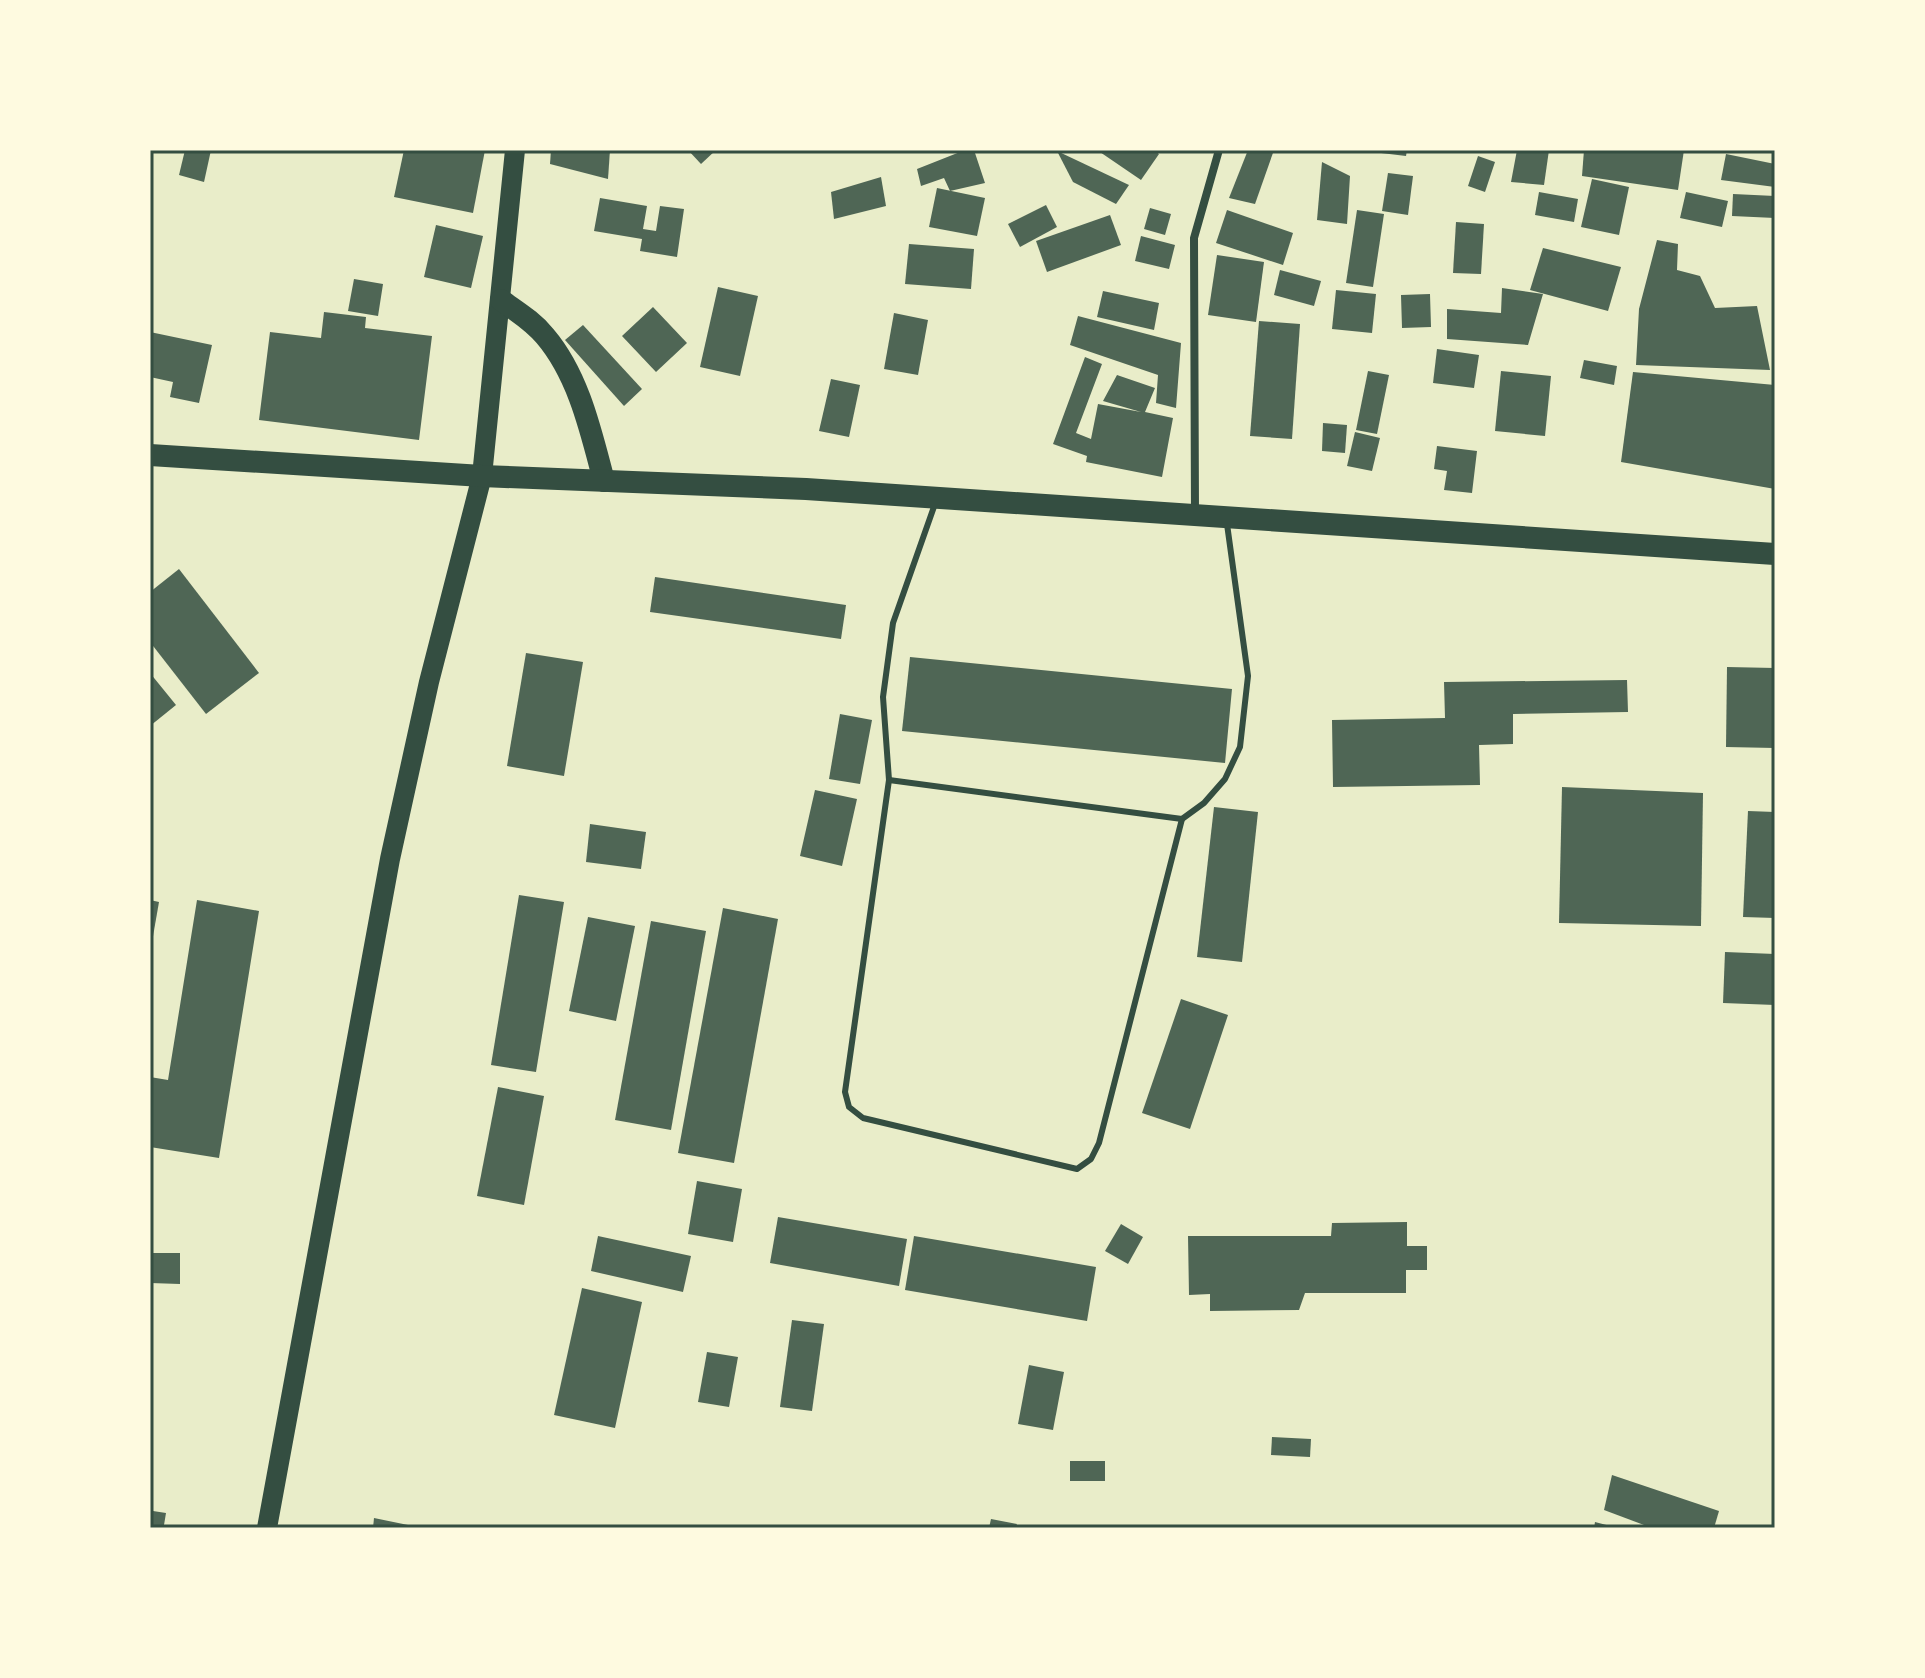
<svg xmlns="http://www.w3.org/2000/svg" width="1925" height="1678" viewBox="0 0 1925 1678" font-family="Signika,sans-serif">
<rect width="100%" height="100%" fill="#e9edc9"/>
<g fill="#4f6655">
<path d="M185,150H211L204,182L179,175Z"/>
<path d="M404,150H485L473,213L394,197Z"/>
<path d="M551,150H610L608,179L550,164Z"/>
<path d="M688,150H716L701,164Z"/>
<path d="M965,150H974L985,183L950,191L944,178L921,186L917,169Z"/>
<path d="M1097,150H1154L1159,154L1141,180Z"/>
<path d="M1248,150H1274L1255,204L1229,198Z"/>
<path d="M1381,150H1407L1406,156L1381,153Z"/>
<path d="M1517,150H1549L1544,185L1511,182Z"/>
<path d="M1584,150H1684L1678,190L1582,176Z"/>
<path d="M1057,151L1129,185L1116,204L1073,182Z"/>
<path d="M1726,154L1775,164V187L1721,180Z"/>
<path d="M1478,156L1495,162L1485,192L1468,186Z"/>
<path d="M1322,162L1350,176L1347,224L1317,220Z"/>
<path d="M1388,173L1413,176L1408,215L1382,211Z"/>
<path d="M881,177L886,206L834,219L831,192Z"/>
<path d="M1592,179L1629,187L1619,235L1581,227Z"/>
<path d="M937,188L985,198L977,236L929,227Z"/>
<path d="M1539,192L1578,199L1574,222L1535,215Z"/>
<path d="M1686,192L1728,201L1722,227L1680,218Z"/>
<path d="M1733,194L1775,196V218L1732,216Z"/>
<path d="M600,198L647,206L643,229L656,231L660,206L684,209L677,257L640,251L642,239L594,231Z"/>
<path d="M1046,205L1057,227L1020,247L1008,224Z"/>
<path d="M1150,208L1171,214L1165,235L1144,229Z"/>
<path d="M1227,210L1293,233L1283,265L1216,243Z"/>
<path d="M1357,210L1384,214L1373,287L1346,283Z"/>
<path d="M1110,215L1121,245L1047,272L1036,241Z"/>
<path d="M1456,222L1484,224L1481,274L1453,273Z"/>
<path d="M436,225L483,236L471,288L424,277Z"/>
<path d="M1141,236L1175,245L1169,269L1135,261Z"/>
<path d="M1657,240L1678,244L1677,270L1700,276L1715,308L1757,306L1770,370L1636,365L1639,309Z"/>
<path d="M909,244L974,249L971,289L905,284Z"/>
<path d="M1543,248L1621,267L1608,311L1530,290Z"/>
<path d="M1217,255L1264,262L1256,322L1208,315Z"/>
<path d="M1280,270L1321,281L1314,306L1274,295Z"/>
<path d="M354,279L383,284L378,316L348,311Z"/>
<path d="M718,287L758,296L740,376L700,367Z"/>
<path d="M1502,288L1543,294L1528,345L1447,339V309L1501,313Z"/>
<path d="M1336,290L1376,294L1372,333L1332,329Z"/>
<path d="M1103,291L1159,303L1154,330L1097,317Z"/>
<path d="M1430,294L1431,327L1402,328L1401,295Z"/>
<path d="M653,307L687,343L656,372L622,336Z"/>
<path d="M324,312L366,317L365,328L432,336L419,440L259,420L270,332L321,338Z"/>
<path d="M894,313L928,320L918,375L884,369Z"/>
<path d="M1078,316L1181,343L1176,408L1156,403L1158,375L1070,345Z"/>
<path d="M1259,321L1300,324L1292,439L1250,436Z"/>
<path d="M583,325L642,389L624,406L565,340Z"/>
<path d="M150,332L212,345L199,403L170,397L173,382L150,377Z"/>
<path d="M1437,349L1479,355L1474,388L1433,383Z"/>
<path d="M1085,357L1102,364L1076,433L1091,439L1098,404L1141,412L1103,401L1117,375L1155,388L1145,412L1173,418L1162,477L1086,462L1087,456L1053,444Z"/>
<path d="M1584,360L1617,366L1614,385L1580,378Z"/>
<path d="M1368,371L1389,375L1377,434L1356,430Z"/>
<path d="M1501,371L1551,376L1545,436L1495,431Z"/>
<path d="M1633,372L1775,385V489L1621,462Z"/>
<path d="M831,379L860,385L849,437L819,431Z"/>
<path d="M1323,423L1347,425L1345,453L1322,451Z"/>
<path d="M1355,432L1380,438L1372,471L1347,466Z"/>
<path d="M1437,446L1477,451L1472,493L1444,490L1447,471L1434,469Z"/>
<path d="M179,569L259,673L206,714L150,642V592Z"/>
<path d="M655,577L846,605L841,639L650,612Z"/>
<path d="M526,653L583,662L564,776L507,766Z"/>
<path d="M910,657L1232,689L1225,763L902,731Z"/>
<path d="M1727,667L1775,668V748L1726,747Z"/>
<path d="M150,673L176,705L150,726Z"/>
<path d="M1627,680L1628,712L1513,714V744L1479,745L1480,785L1333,787L1332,720L1445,718L1444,682Z"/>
<path d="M840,714L872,720L860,784L829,779Z"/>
<path d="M1562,787L1703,793L1701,926L1559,923Z"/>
<path d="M815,790L857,799L842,866L800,856Z"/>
<path d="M1214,807L1258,812L1242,962L1197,957Z"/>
<path d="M1748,811L1775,812V918L1743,917Z"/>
<path d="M590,824L646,832L641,869L586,862Z"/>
<path d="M519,895L564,902L536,1072L491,1065Z"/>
<path d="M150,900L159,902L152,942H150Z"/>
<path d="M197,900L259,911L219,1158L150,1147V1077L168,1080Z"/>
<path d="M723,908L778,919L734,1163L678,1153Z"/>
<path d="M588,917L635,926L616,1021L569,1011Z"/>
<path d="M651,921L706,931L671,1130L615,1120Z"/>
<path d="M1725,952L1775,954V1005L1723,1003Z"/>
<path d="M1181,999L1228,1015L1190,1129L1142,1113Z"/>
<path d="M498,1087L544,1096L524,1205L477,1196Z"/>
<path d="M697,1181L742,1189L733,1242L688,1234Z"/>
<path d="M778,1217L907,1239L899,1286L770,1263Z"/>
<path d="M1407,1222V1246H1427V1270H1406V1293H1305L1299,1310L1210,1311V1294L1189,1295L1188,1236H1331L1332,1223Z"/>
<path d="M1121,1224L1143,1237L1128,1264L1105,1251Z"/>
<path d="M598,1236L691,1256L683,1292L591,1271Z"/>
<path d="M914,1236L1096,1267L1087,1321L905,1290Z"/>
<path d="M150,1253H180V1284L150,1283Z"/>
<path d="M582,1288L642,1302L615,1428L554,1415Z"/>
<path d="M792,1320L824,1324L812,1411L780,1407Z"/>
<path d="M707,1352L738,1357L729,1407L698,1402Z"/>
<path d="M1029,1365L1064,1372L1053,1430L1018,1424Z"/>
<path d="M1272,1437L1311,1439L1310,1457L1271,1455Z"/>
<rect x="1070" y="1461" width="35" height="20"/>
<path d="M1612,1475L1719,1511L1714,1528H1652L1604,1510Z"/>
<path d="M153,1511L166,1513L164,1525L170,1526V1528H150Z"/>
<path d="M374,1518L408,1525V1528H373Z"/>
<path d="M991,1519L1017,1524L1015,1528H989Z"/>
<path d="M1595,1522L1614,1527V1528H1594Z"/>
</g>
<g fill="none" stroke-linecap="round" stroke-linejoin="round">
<g stroke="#344e41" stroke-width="6">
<path d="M936,501L893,623L883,697L889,780L845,1092L849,1107L863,1118L1077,1169L1091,1159L1099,1143L1182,819L1204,803L1225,779L1240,747L1248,676L1227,524"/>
<path d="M889,780L1182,819"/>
</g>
<path stroke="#344e41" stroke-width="8" d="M1195,515L1194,238L1219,150"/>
<path stroke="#344e41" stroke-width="20" d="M267,1528L390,859L429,682L482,476L515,150"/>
<g stroke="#344e41" stroke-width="22">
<path d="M501,300C516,311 533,321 545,336C579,376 591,432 604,481"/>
<path d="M150,455L482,476L806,489L1775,554"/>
</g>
</g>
<rect width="1925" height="1678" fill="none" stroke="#fefae0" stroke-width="304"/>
<rect x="152" y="152" width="1621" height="1374" fill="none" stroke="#344e41" stroke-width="3"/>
</svg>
